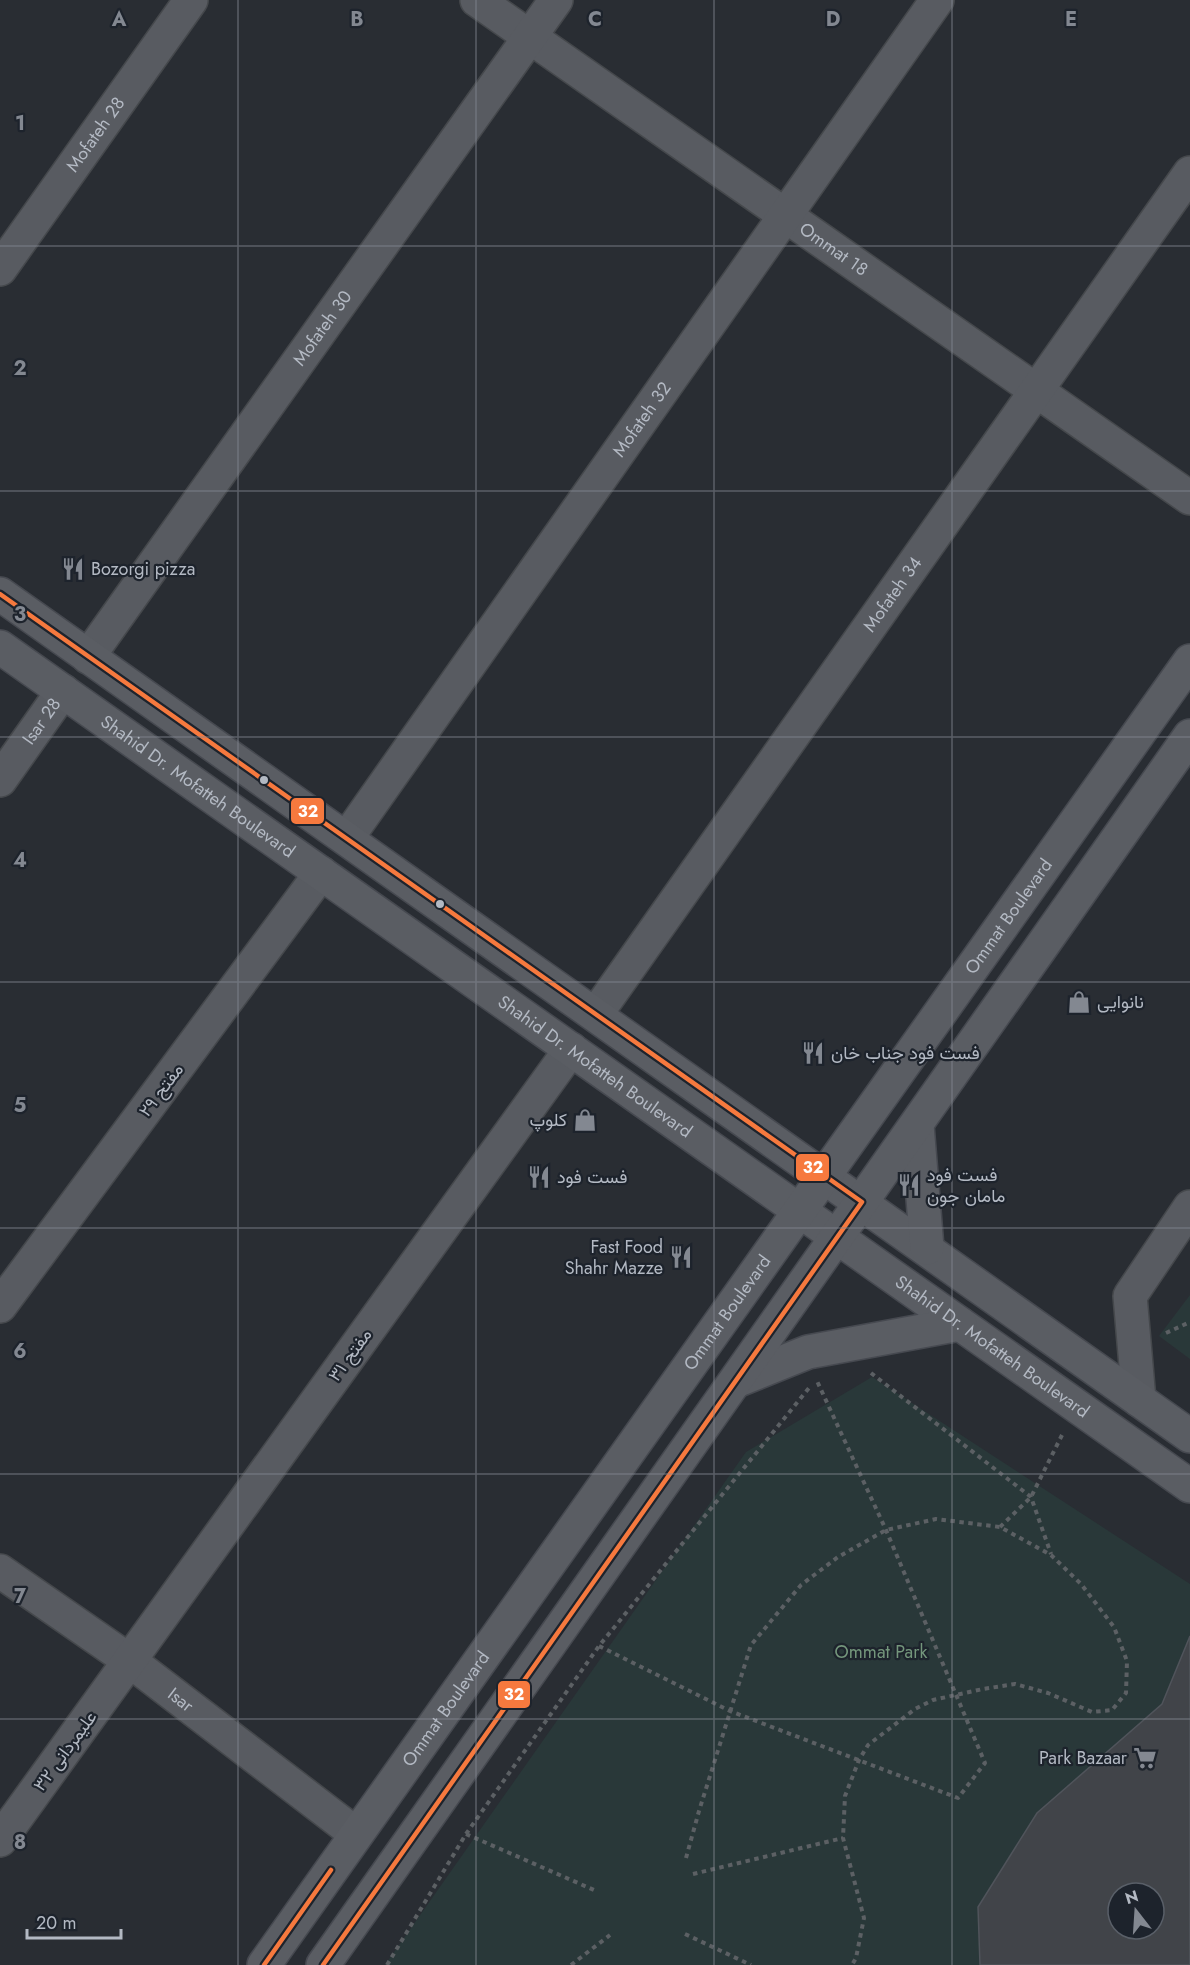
<svg xmlns="http://www.w3.org/2000/svg" width="1190" height="1965" viewBox="0 0 1190 1965" font-family="Jost,Vazirmatn,sans-serif">
<rect width="100%" height="100%" fill="#292d33"/>
<g fill="#293839">
<path d="M1190,1295V1359L1159,1336Z"/>
<path d="M872,1377L1190,1584V1636L1162,1704L1037,1813L978,1907L980,1965H385L746,1452Z"/>
</g>
<path fill="#414449" stroke="#50545b" stroke-width="1.5" fill-rule="evenodd" d="M1190,1636V1965H980L978,1907L1037,1813L1162,1704ZM1118,1893H1154V1929H1118Z"/>
<g fill="none" stroke-linecap="round" stroke-linejoin="round">
<g stroke="#45484c" stroke-width="36">
<g id="minor">
<path id="s1" d="M477,0L1190,498"/>
<path id="s2" d="M0,269L191,0"/>
<path id="s3" d="M88,657L556,0"/>
<path id="s4" d="M0,780L63,691"/>
<path id="s5" d="M347,838L937,0"/>
<path id="s6" d="M596,1014L1190,173"/>
<path d="M0,1306L321,873"/>
<path d="M1139,1400L1130,1296L1190,1207"/>
<path id="s7" d="M0,1571L130,1661L356,1834"/>
<path d="M0,1840L571,1049"/>
</g>
</g>
<g stroke="#464950" stroke-width="36">
<g id="major">
<path d="M0,594L1190,1436"/>
<path id="s8" d="M0,647L1190,1486"/>
<path d="M917,1125L927,1248"/>
<path d="M736,1381L808,1352L960,1324"/>
<path id="s9" d="M264,1965L1190,661"/>
<path d="M323,1965L1190,736"/>
</g>
</g>
<g stroke="#5c6064" stroke-width="4" stroke-dasharray="4.5 4.5" stroke-linecap="butt">
<path d="M1166,1333L1190,1322"/>
<path d="M871,1373L1031,1497L1051,1554"/>
<path d="M1000,1527L1031,1497L1062,1435"/>
<path d="M599,1646L730,1711L958,1798L985,1763L886,1530L817,1381"/>
<path d="M466,1834L594,1890"/>
<path d="M686,1858L699,1811L751,1645L801,1585L838,1557L886,1530L936,1519L1000,1527L1051,1555L1081,1584L1114,1627L1127,1661L1126,1693L1112,1710L1092,1712L1048,1693L1015,1684L983,1689L933,1700L915,1709L868,1745L859,1760L845,1796L843,1838L864,1918L856,1958L852,1965"/>
<path d="M693,1874L843,1838"/>
<path d="M685,1934L751,1965"/>
<path d="M387,1965L466,1834L599,1646L809,1388"/>
<path d="M571,1965L610,1935"/>
</g>
<use href="#minor" stroke="#585b61" stroke-width="33"/>
<use href="#major" stroke="#5a5d63" stroke-width="33"/>
<g stroke="#1d232c" stroke-width="9">
<g id="bus-1">
<path d="M0,594L862,1202L323,1965"/>
<path d="M264,1965L331,1870"/>
</g>
</g>
<use href="#bus-1" stroke="#f6793e" stroke-width="4.5"/>
</g>
<path fill="none" stroke="#838891" stroke-width="1.5" stroke-opacity="0.55" d="M238,0V1965M476,0V1965M714,0V1965M952,0V1965M0,246H1190M0,491H1190M0,737H1190M0,982H1190M0,1228H1190M0,1474H1190M0,1719H1190"/>
<defs>
<g id="restaurant-bare" transform="scale(1.8)"><path d="M-5-6h1v4h1v-4h1v4h1v-4h1v5L-1.5 .5V6h-2V.5L-5-1ZM5-6V6H3V1.5H1.5Q1.5-4 5-6Z" fill="#838891" stroke="#1d232c" stroke-width="2.5" paint-order="stroke"/></g>
<g id="shop-bare" transform="scale(1.8)"><path d="M-5-2.5h2.3a2.7 3.5 0 0 1 5.4 0H5L5.5 6h-11ZM-1.5-2.5h3a1.5 2.3 0 0 0-3 0Z" fill="#838891" stroke="#1d232c" stroke-width="2.5" paint-order="stroke"/></g>
<g id="supermarket-bare" transform="scale(1.8)"><path d="M-6-5.5h2.5l.6 2H6L4.5 2H-2.5L-4.4-4H-6ZM-1.5 3.2a1.3 1.3 0 1 0 .1 0ZM3 3.2a1.3 1.3 0 1 0 .1 0Z" fill="#838891" stroke="#1d232c" stroke-width="2.5" paint-order="stroke"/></g>
</defs>
<g fill-rule="evenodd">
<use href="#restaurant-bare" x="73" y="569"/>
<use href="#shop-bare" x="1079" y="1002"/>
<use href="#restaurant-bare" x="813" y="1053"/>
<use href="#shop-bare" x="585" y="1120"/>
<use href="#restaurant-bare" x="539" y="1177"/>
<use href="#restaurant-bare" x="909" y="1185"/>
<use href="#restaurant-bare" x="681" y="1257"/>
<use href="#supermarket-bare" x="1145" y="1758"/>
</g>
<g fill="#b3b9c3" stroke="#1d232c" stroke-width="2">
<circle cx="264" cy="780" r="5"/>
<circle cx="440" cy="904" r="5"/>
</g>
<g text-anchor="middle" stroke-width="4.5" stroke-linejoin="round" paint-order="stroke">
<g font-size="18" fill="#b3b9c3" stroke="#1d232c">
<text dy="6" stroke="none"><textPath href="#s2" startOffset="165">Mofateh 28</textPath></text>
<text dy="6" stroke="none"><textPath href="#s1" startOffset="435">Ommat 18</textPath></text>
<text dy="6" stroke="none"><textPath href="#s3" startOffset="404">Mofateh 30</textPath></text>
<text dy="6" stroke="none"><textPath href="#s5" startOffset="512">Mofateh 32</textPath></text>
<text dy="6" stroke="none"><textPath href="#s6" startOffset="514">Mofateh 34</textPath></text>
<text dy="6" stroke="none"><textPath href="#s4" startOffset="72">Isar 28</textPath></text>
<text dy="6" stroke="none"><textPath href="#s8" startOffset="242">Shahid Dr. Mofatteh Boulevard</textPath></text>
<text dy="6" stroke="none"><textPath href="#s9" startOffset="1286">Ommat Boulevard</textPath></text>
<text dy="6" stroke="none"><textPath href="#s8" startOffset="728">Shahid Dr. Mofatteh Boulevard</textPath></text>
<text transform="translate(161 1090) rotate(-53)" y="6">مفتح ۲۹</text>
<text dy="6" stroke="none"><textPath href="#s9" startOffset="800">Ommat Boulevard</textPath></text>
<text dy="6" stroke="none"><textPath href="#s8" startOffset="1214">Shahid Dr. Mofatteh Boulevard</textPath></text>
<text transform="translate(350 1355) rotate(-54)" y="6">مفتح ۳۱</text>
<text dy="6" stroke="none"><textPath href="#s7" startOffset="222">Isar</textPath></text>
<text dy="6" stroke="none"><textPath href="#s9" startOffset="314">Ommat Boulevard</textPath></text>
<text transform="translate(65 1751) rotate(-54)" y="6">علیمردانی ۳۲</text>
</g>
<g font-size="18" fill="#b3b9c3" stroke="#1d232c" text-anchor="start">
<text x="91" y="575">Bozorgi pizza</text>
<text x="1097" y="1008">نانوایی</text>
<text x="831" y="1059">فست فود جناب خان</text>
<text x="567" y="1126" text-anchor="end">کلوپ</text>
<text x="927" y="1181">فست فود<tspan x="927" dy="21">مامان جون</tspan></text>
<text x="557" y="1183">فست فود</text>
<text x="663" y="1253" text-anchor="end">Fast Food<tspan x="663" dy="21">Shahr Mazze</tspan></text>
<text x="1127" y="1764" text-anchor="end">Park Bazaar</text>
</g>
<g font-size="18" fill="#74967c" stroke="#1d232c">
<text x="881" y="1658">Ommat Park</text>
</g>
</g>
<g font-size="20" text-anchor="middle" font-weight="bold" fill="#838891" stroke="#1d232c" stroke-width="4.5" stroke-linejoin="round" paint-order="stroke">
<text x="119" y="26">A</text>
<text x="357" y="26">B</text>
<text x="595" y="26">C</text>
<text x="833" y="26">D</text>
<text x="1071" y="26">E</text>
<text x="20" y="130">1</text>
<text x="20" y="375">2</text>
<text x="20" y="621">3</text>
<text x="20" y="867">4</text>
<text x="20" y="1112">5</text>
<text x="20" y="1358">6</text>
<text x="20" y="1603">7</text>
<text x="20" y="1849">8</text>
</g>
<g stroke="#1d232c" stroke-width="2">
<rect x="290" y="797" width="35" height="28" rx="6" fill="#f6793e"/>
<rect x="795" y="1153" width="35" height="29" rx="6" fill="#f6793e"/>
<rect x="497" y="1680" width="34" height="29" rx="6" fill="#f6793e"/>
</g>
<g font-size="16" text-anchor="middle" font-weight="bold" fill="#fff">
<text x="308" y="817">32</text>
<text x="813" y="1173">32</text>
<text x="514" y="1700">32</text>
</g>
<g transform="translate(1136 1911) rotate(343)"><circle r="28" fill="#1d232c" stroke="#595f68" stroke-width="1.5"/>
<path d="M0-4.5L10 22L0 15L-10 22Z" fill="#838891"/>
<text y="-9" font-size="16" font-weight="bold" text-anchor="middle" fill="#b3b9c3">N</text>
</g>
<path d="M27 1929v9h94v-9" fill="none" stroke="#b3b9c3" stroke-width="3"/>
<text x="36" y="1929" font-size="18" fill="#b3b9c3" stroke="#1d232c" stroke-width="4.5" paint-order="stroke">20 m</text>
</svg>
